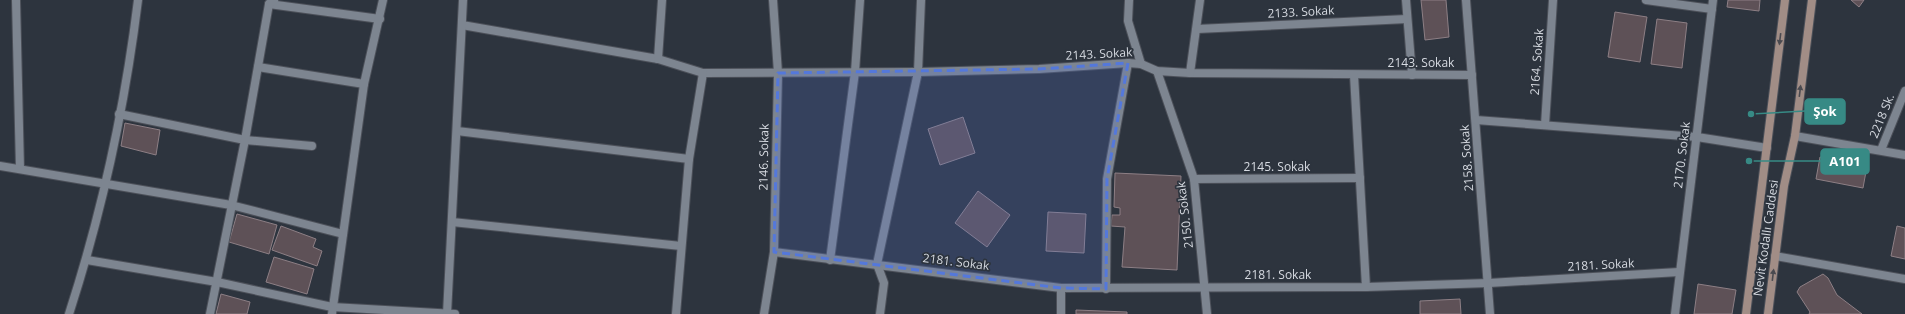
<svg xmlns="http://www.w3.org/2000/svg" width="1905" height="314" viewBox="0 0 1905 314" font-family="'Open Sans',sans-serif">
<rect width="100%" height="100%" fill="#2d343e"/>
<g fill="#5e5157" stroke="#8d7f85">
<path d="M1421,0H1446L1449,37L1425,40Z"/>
<path d="M1728,0H1760L1759,11L1727,7Z"/>
<path d="M1851,0H1864L1859,7Z"/>
<path d="M1615,12L1647,17L1640,62L1608,57Z"/>
<path d="M1657,19L1687,23L1682,68L1651,64Z"/>
<path d="M963,117L975,153L940,165L928,129Z"/>
<path d="M125,123L160,130L156,155L121,146Z"/>
<path d="M1820,157L1867,166L1863,188L1816,179Z"/>
<path d="M1115,173L1181,176L1177,270L1122,267L1125,227L1111,226L1112,215H1120V208L1114,207Z"/>
<path d="M978,191L1010,215L987,247L955,223Z"/>
<path d="M1048,212L1086,214L1084,253L1046,251Z"/>
<path d="M237,214L277,225L269,254L229,242Z"/>
<path d="M281,226L316,239L313,247L322,251L317,266L272,250Z"/>
<path d="M1897,226L1905,228V259L1891,256Z"/>
<path d="M274,257L314,269L307,294L266,282Z"/>
<path d="M1823,274L1828,278L1837,295L1862,314H1809L1810,312L1797,292L1800,287Z"/>
<path d="M1698,284L1736,290L1732,314H1694Z"/>
<path d="M221,294L250,302L247,314H216Z"/>
<path d="M1460,299L1461,314H1420V301Z"/>
<path d="M1076,310L1127,312V314H1076Z"/>
</g>
<g fill="none" stroke-linecap="round" stroke-linejoin="round">
<g stroke="#4c5059" stroke-width="10">
<g id="street">
<path d="M16,0L20,169"/>
<path d="M1129,0L1128,21L1141,64"/>
<path d="M1406,0L1412,75"/>
<path d="M1466,0L1490,314"/>
<path d="M1646,0L1712,9"/>
<path d="M269,4L380,19"/>
<path d="M462,25L658,59L703,73L918,72L1039,69L1128,63L1141,64L1157,71L1190,73L1472,75"/>
<path d="M1197,29L1407,19"/>
<path d="M658,59L662,0"/>
<path d="M258,67L364,84"/>
<path d="M1157,71L1194,179L1207,314"/>
<path d="M1190,73L1200,0"/>
<path d="M1354,75L1366,287"/>
<path d="M119,114L245,140L312,146"/>
<path d="M1476,120L1697,137L1767,148"/>
<path d="M1545,125L1553,0"/>
<path d="M457,131L689,159"/>
<path d="M1795,136L1905,155"/>
<path d="M1881,150L1905,91"/>
<path d="M0,166L231,205L343,234"/>
<path d="M1194,179L1360,178"/>
<path d="M452,222L681,246"/>
<path d="M774,252L1061,288L1366,287L1489,283L1679,272"/>
<path d="M1775,256L1905,279"/>
<path d="M87,260L217,282L332,307L455,314"/>
<path d="M830,260L855,72L860,0"/>
<path d="M1106,289L1107,179L1128,63"/>
<path d="M69,314C102,212 125,106 138,0"/>
<path d="M210,314L245,140L269,4L274,0"/>
<path d="M332,314L364,84L383,0"/>
<path d="M447,314L463,0"/>
<path d="M676,314L689,159L703,73"/>
<path d="M764,314L774,252L778,73L773,0"/>
<path d="M880,314L884,283L877,264L918,72L921,0"/>
<path d="M1061,314V288"/>
<path d="M1675,314L1713,0"/>
</g>
</g>
<g stroke="#4c5059" stroke-width="10">
<g id="secondary">
<path d="M1746,314L1785,0"/>
<path d="M1768,314L1784,186L1795,136L1812,0"/>
</g>
</g>
<use href="#street" stroke="#7d8590" stroke-width="8"/>
<use href="#secondary" stroke="#a18d86" stroke-width="8"/>
</g>
<defs><path id="oneway-solid" d="M-6-.8H1V-3.2L6.5 0L1 3.2V.8H-6Z"/></defs>
<g fill="#4a4a50">
<use href="#oneway-solid" transform="translate(1780 39) rotate(97)"/>
<use href="#oneway-solid" transform="translate(1800 91) rotate(-83)"/>
<use href="#oneway-solid" transform="translate(1773 275) rotate(-83)"/>
</g>
<path fill="#5478db" fill-opacity="0.2" stroke="#5478db" stroke-width="3" stroke-dasharray="8 5" stroke-linejoin="round" d="M1128,63L1107,179L1106,289L1061,288L774,252L778,73L1039,69Z"/>
<g text-anchor="middle" stroke-width="3.5" stroke-linejoin="round" paint-order="stroke">
<g font-size="12" fill="#d6dae1" stroke="#2d343e">
<text transform="translate(1301 12) rotate(-3)" y="4">2133. Sokak</text>
<text transform="translate(1099 54) rotate(-3)" y="4">2143. Sokak</text>
<text transform="translate(1537 62) rotate(-86)" y="4">2164. Sokak</text>
<text x="1421" y="67">2143. Sokak</text>
<text transform="translate(1882 116) rotate(-68)" y="4">2218 Sk.</text>
<text transform="translate(1682 155) rotate(-83)" y="4">2170. Sokak</text>
<text transform="translate(764 157) rotate(-89)" y="4">2146. Sokak</text>
<text transform="translate(1467 158) rotate(-94)" y="4">2158. Sokak</text>
<text x="1277" y="171">2145. Sokak</text>
<text transform="translate(1185 215) rotate(-97)" y="4">2150. Sokak</text>
<text transform="translate(1766 238) rotate(-82)" y="4">Nevit Kodallı Caddesi</text>
<text transform="translate(956 262) rotate(7)" y="4">2181. Sokak</text>
<text transform="translate(1601 265) rotate(-3)" y="4">2181. Sokak</text>
<text x="1278" y="279">2181. Sokak</text>
</g>
</g>
<path fill="none" stroke="#378a85" stroke-width="1.5" d="M1751 114L1805 111M1749 161L1821 161"/>
<g fill="#378a85" stroke="#2d343e" stroke-width="1.5">
<circle cx="1751" cy="114" r="4"/>
<circle cx="1749" cy="161" r="4"/>
</g>
<g fill="#378a85" stroke="#378a85" stroke-width="1.5">
<rect x="1805" y="99" width="40" height="25" rx="4"/>
<rect x="1821" y="149" width="48" height="25" rx="4"/>
</g>
<g font-size="13" text-anchor="middle" font-weight="bold" fill="#fff">
<text x="1825" y="116">Şok</text>
<text x="1845" y="166">A101</text>
</g>
</svg>
